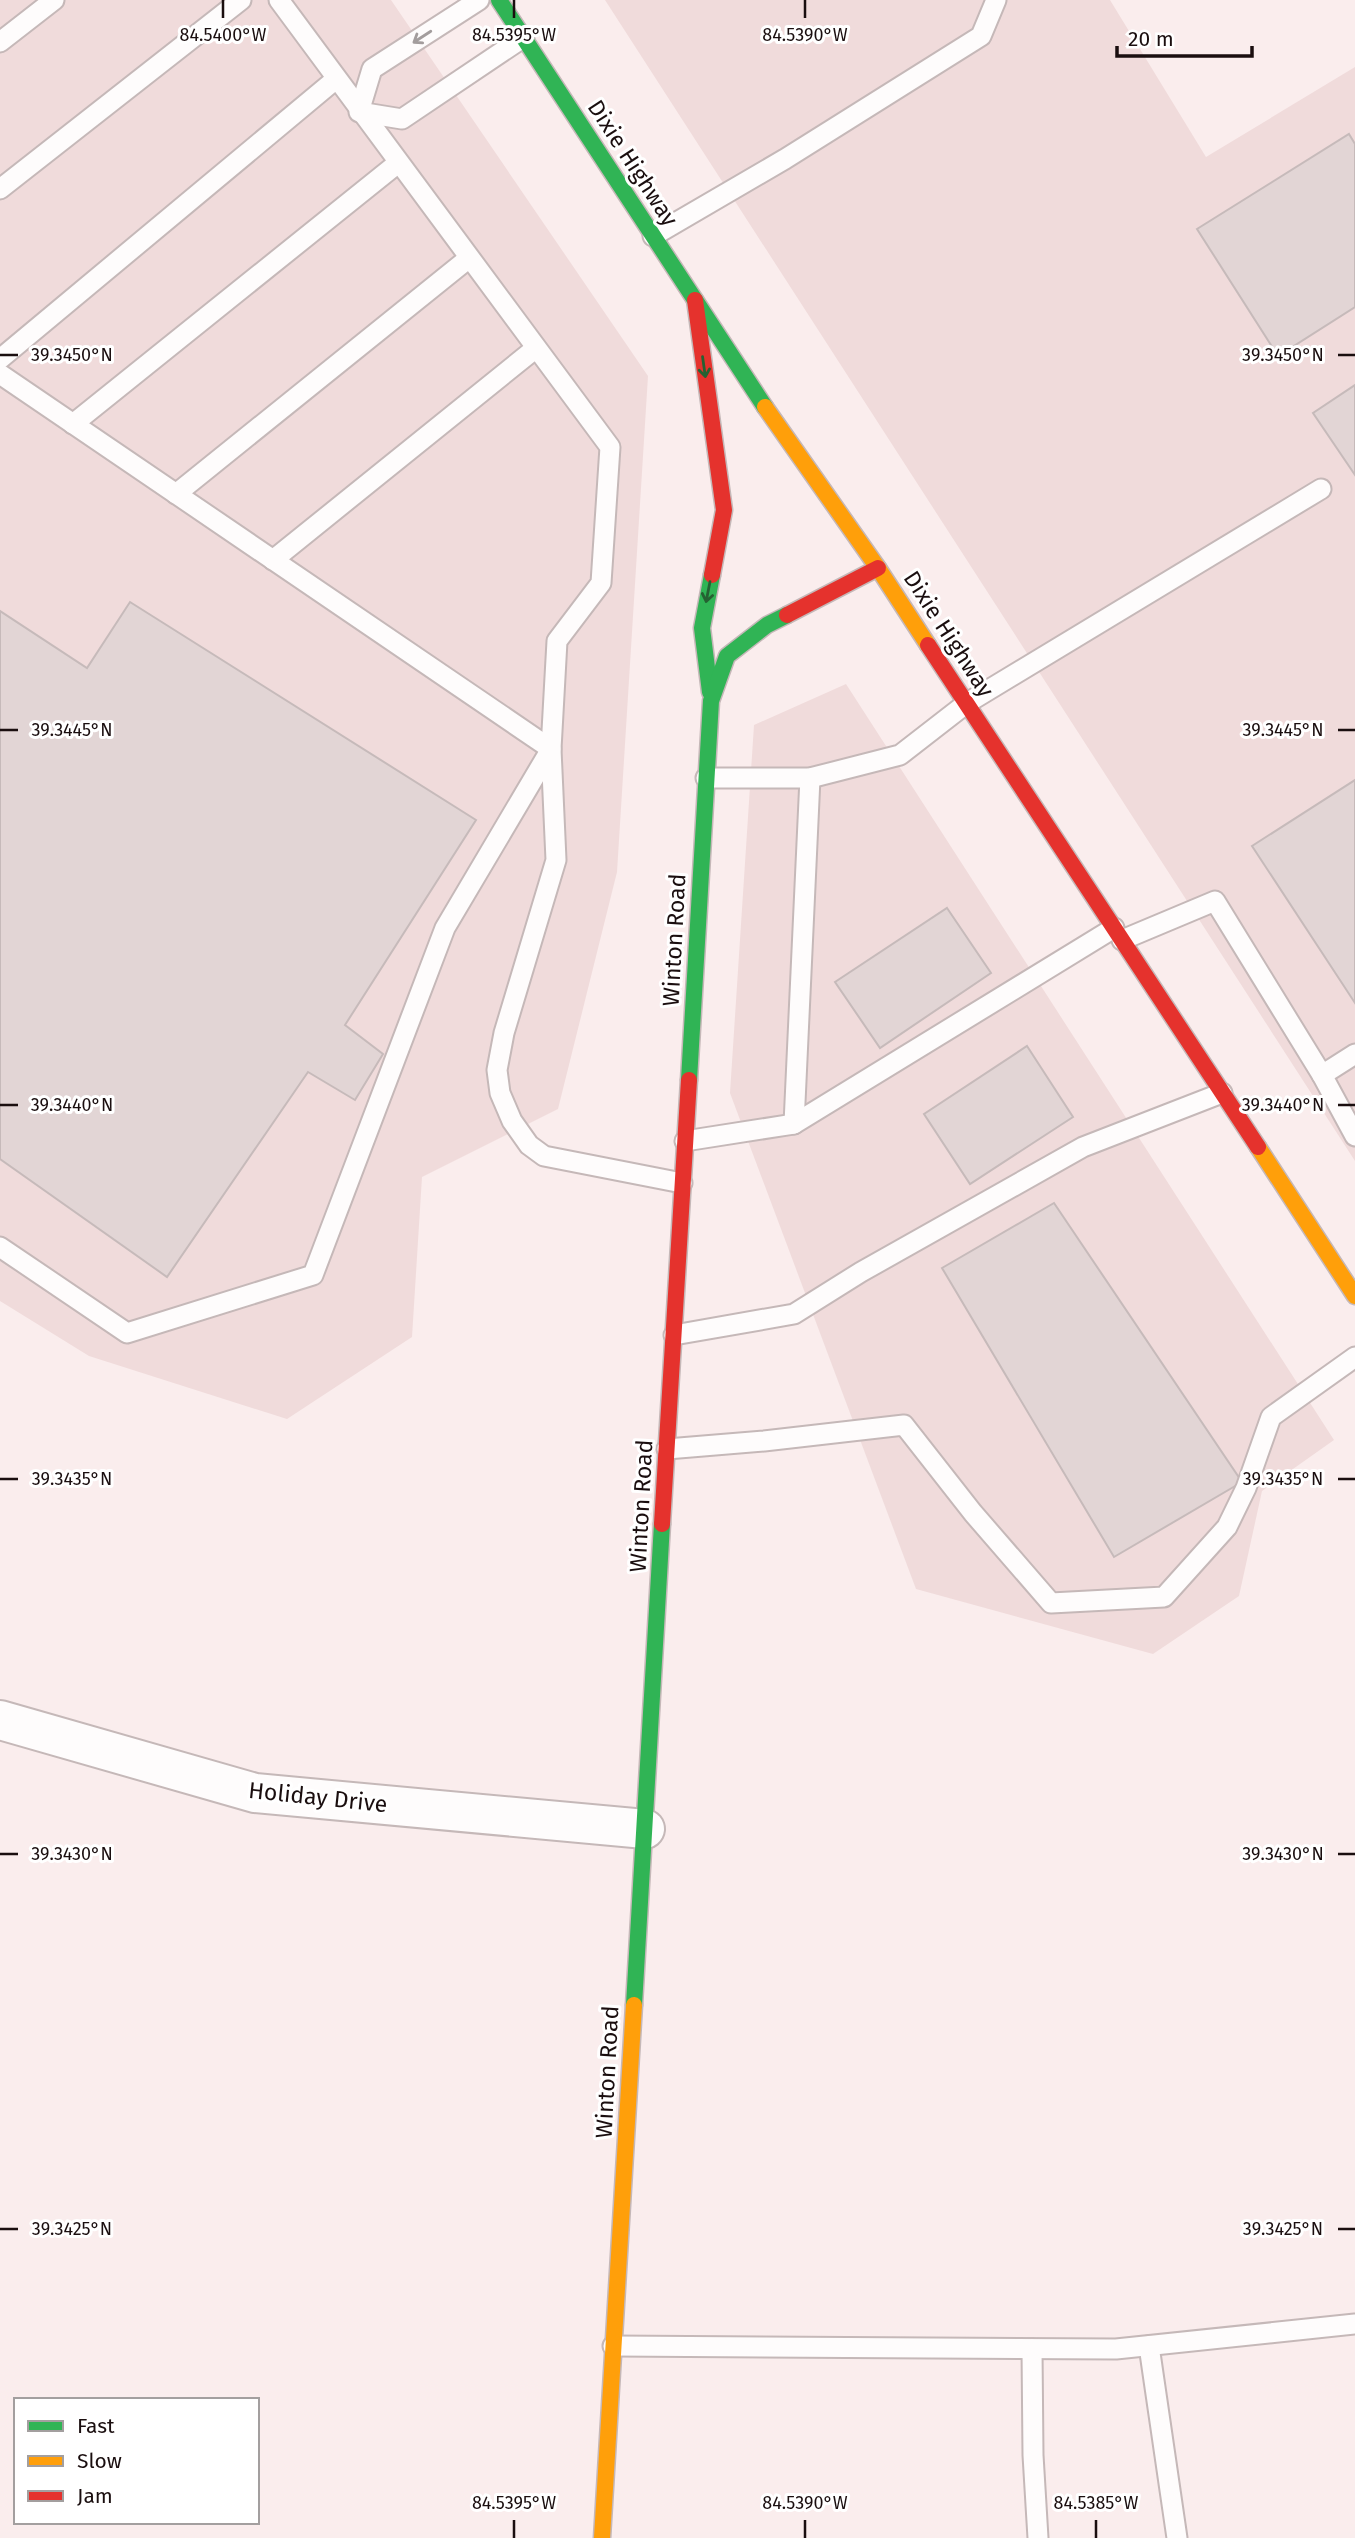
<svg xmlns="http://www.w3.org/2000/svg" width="1355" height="2538" viewBox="0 0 1355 2538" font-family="'Fira Sans',sans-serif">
<rect width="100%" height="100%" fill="#faeded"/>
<g fill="#f0dbdb">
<path d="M0,0H391L648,376L617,872L558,1109L422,1177L412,1337L287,1419L89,1356L0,1301Z"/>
<path d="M605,0H1110L1206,157L1355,67V1161Z"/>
<path d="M846,684L1334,1440L1262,1491L1239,1596L1153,1654L916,1589L730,1093L754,725Z"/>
</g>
<g fill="#e2d5d5" stroke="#c6baba" stroke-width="2">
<path d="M1349,134L1355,144V307L1278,356L1197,229Z"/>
<path d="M1355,385V475L1313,413Z"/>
<path d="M130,602L476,820L345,1025L383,1054L355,1100L308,1072L167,1277L0,1159V611L87,668Z"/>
<path d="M1355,780V1003L1252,846Z"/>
<path d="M947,908L991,973L880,1048L835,982Z"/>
<path d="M1027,1046L1073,1117L970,1184L924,1114Z"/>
<path d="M1054,1203L1242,1482L1114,1557L942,1268Z"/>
</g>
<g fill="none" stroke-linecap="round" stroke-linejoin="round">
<g stroke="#c5b8b8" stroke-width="23">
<g id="lane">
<path d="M479,0L372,69L359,112L402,119L524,37"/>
<path d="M0,42L54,0"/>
<path d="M0,189L241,0"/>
<path d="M653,236L785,159L981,36L996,0"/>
<path d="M0,359L336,79"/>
<path d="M0,374L551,749L556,860L504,1033L497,1070L500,1093L512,1121L529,1145L544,1156L682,1183"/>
<path d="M73,424L398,163"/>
<path d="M176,494L469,258"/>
<path d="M273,560L536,348"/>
<path d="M706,778H810L900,755L967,703L1321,489"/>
<path d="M1122,940L1215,901L1322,1075L1355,1054"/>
<path d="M1322,1075L1355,1136"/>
<path d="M794,1124L810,778"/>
<path d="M685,1141L794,1124L1114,928"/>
<path d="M0,1247L127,1333L313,1275L445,928L551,749L557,641L601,583L610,447L279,0"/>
<path d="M674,1335L794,1314L861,1272L1083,1147L1222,1093"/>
<path d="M667,1449L764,1441L904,1425L973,1513L1051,1603L1164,1597L1227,1527L1246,1488L1271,1417L1355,1357"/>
<path d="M613,2346L1116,2349L1355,2324"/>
<path d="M1149,2346L1177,2538"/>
<path d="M1032,2349L1033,2455L1038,2538"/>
</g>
</g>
<g stroke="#c5b8b8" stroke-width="42">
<path id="street" d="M0,1720L255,1793L645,1829"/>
</g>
<g stroke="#c5b8b8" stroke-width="19">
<g id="fast">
<path d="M499,0L765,407"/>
<path d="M710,692L702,628L712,575"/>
<path d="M689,1080L711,701L727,656L767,625L787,615"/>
<path d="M634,2005L662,1524"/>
</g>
</g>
<g stroke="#c5b8b8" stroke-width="19">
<g id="slow">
<path d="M765,407L878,568L928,645"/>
<path d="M1258,1147L1355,1296"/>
<path d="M602,2538L634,2005"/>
</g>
</g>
<g stroke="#c5b8b8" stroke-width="19">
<g id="jam">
<path d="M695,300L724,510L712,575"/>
<path d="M787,615L878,568"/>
<path d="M928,645L1258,1147"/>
<path d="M662,1524L689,1080"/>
</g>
</g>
<use href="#lane" stroke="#fefcfc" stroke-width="19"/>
<use href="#street" stroke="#fefcfc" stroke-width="38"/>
<use href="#fast" stroke="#30b455" stroke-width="16"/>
<use href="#slow" stroke="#ff9f0a" stroke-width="16"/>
<use href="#jam" stroke="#e5322d" stroke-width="16"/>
</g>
<defs><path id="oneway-shaft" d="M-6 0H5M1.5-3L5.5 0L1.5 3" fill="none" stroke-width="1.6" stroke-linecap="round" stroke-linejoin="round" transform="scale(1.75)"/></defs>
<use stroke="#a39d9d" href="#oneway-shaft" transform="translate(422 37) rotate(147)"/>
<g stroke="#256132">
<use href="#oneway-shaft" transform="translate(704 367) rotate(82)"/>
<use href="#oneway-shaft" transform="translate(708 592) rotate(101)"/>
</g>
<path fill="none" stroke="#1a0e0f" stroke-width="2.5" d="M223,0V18M514,0V18M805,0V18M0,355H18M1338,355H1355M0,730H18M1338,730H1355M0,1105H18M1338,1105H1355M0,1479H18M1338,1479H1355M0,1854H18M1338,1854H1355M0,2229H18M1338,2229H1355M514,2520V2538M805,2520V2538M1096,2520V2538"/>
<g text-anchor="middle" stroke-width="6" stroke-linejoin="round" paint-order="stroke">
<g font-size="23" fill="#1a0e0f" stroke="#fff">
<text transform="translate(633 163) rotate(57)" y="8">Dixie Highway</text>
<text transform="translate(949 634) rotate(57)" y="8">Dixie Highway</text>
<text transform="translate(674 940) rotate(-87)" y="8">Winton Road</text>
<text transform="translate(641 1506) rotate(-87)" y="8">Winton Road</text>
<text transform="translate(318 1797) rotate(6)" y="8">Holiday Drive</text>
<text transform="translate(607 2072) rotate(-87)" y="8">Winton Road</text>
</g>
</g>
<g font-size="18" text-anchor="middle" fill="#1a0e0f" stroke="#fff" stroke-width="6" stroke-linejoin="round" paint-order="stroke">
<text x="223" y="41">84.5400°W</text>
<text x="514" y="41">84.5395°W</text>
<text x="805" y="41">84.5390°W</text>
<text x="72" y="361">39.3450°N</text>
<text x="1283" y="361">39.3450°N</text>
<text x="72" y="736">39.3445°N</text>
<text x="1283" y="736">39.3445°N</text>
<text x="72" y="1111">39.3440°N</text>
<text x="1283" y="1111">39.3440°N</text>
<text x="72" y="1485">39.3435°N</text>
<text x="1283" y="1485">39.3435°N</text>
<text x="72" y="1860">39.3430°N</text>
<text x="1283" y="1860">39.3430°N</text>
<text x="72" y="2235">39.3425°N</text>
<text x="1283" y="2235">39.3425°N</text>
<text x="514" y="2509">84.5395°W</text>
<text x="805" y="2509">84.5390°W</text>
<text x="1096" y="2509">84.5385°W</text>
</g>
<rect x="14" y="2398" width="245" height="126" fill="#ffffff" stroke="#a39f9f" stroke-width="2"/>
<rect x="28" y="2421" width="35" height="10" fill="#30b455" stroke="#a39f9f" stroke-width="2"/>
<text x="77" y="2433" font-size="21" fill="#1a0e0f">Fast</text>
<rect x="28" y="2456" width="35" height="10" fill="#ff9f0a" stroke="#a39f9f" stroke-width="2"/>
<text x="77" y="2468" font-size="21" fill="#1a0e0f">Slow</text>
<rect x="28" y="2491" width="35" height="10" fill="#e5322d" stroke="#a39f9f" stroke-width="2"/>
<text x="77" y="2503" font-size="21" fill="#1a0e0f">Jam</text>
<path d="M1117 46v10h135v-10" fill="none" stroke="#1a0e0f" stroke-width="3.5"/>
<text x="1128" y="46" font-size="21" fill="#1a0e0f" stroke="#ffffff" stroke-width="5" paint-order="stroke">20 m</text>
</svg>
